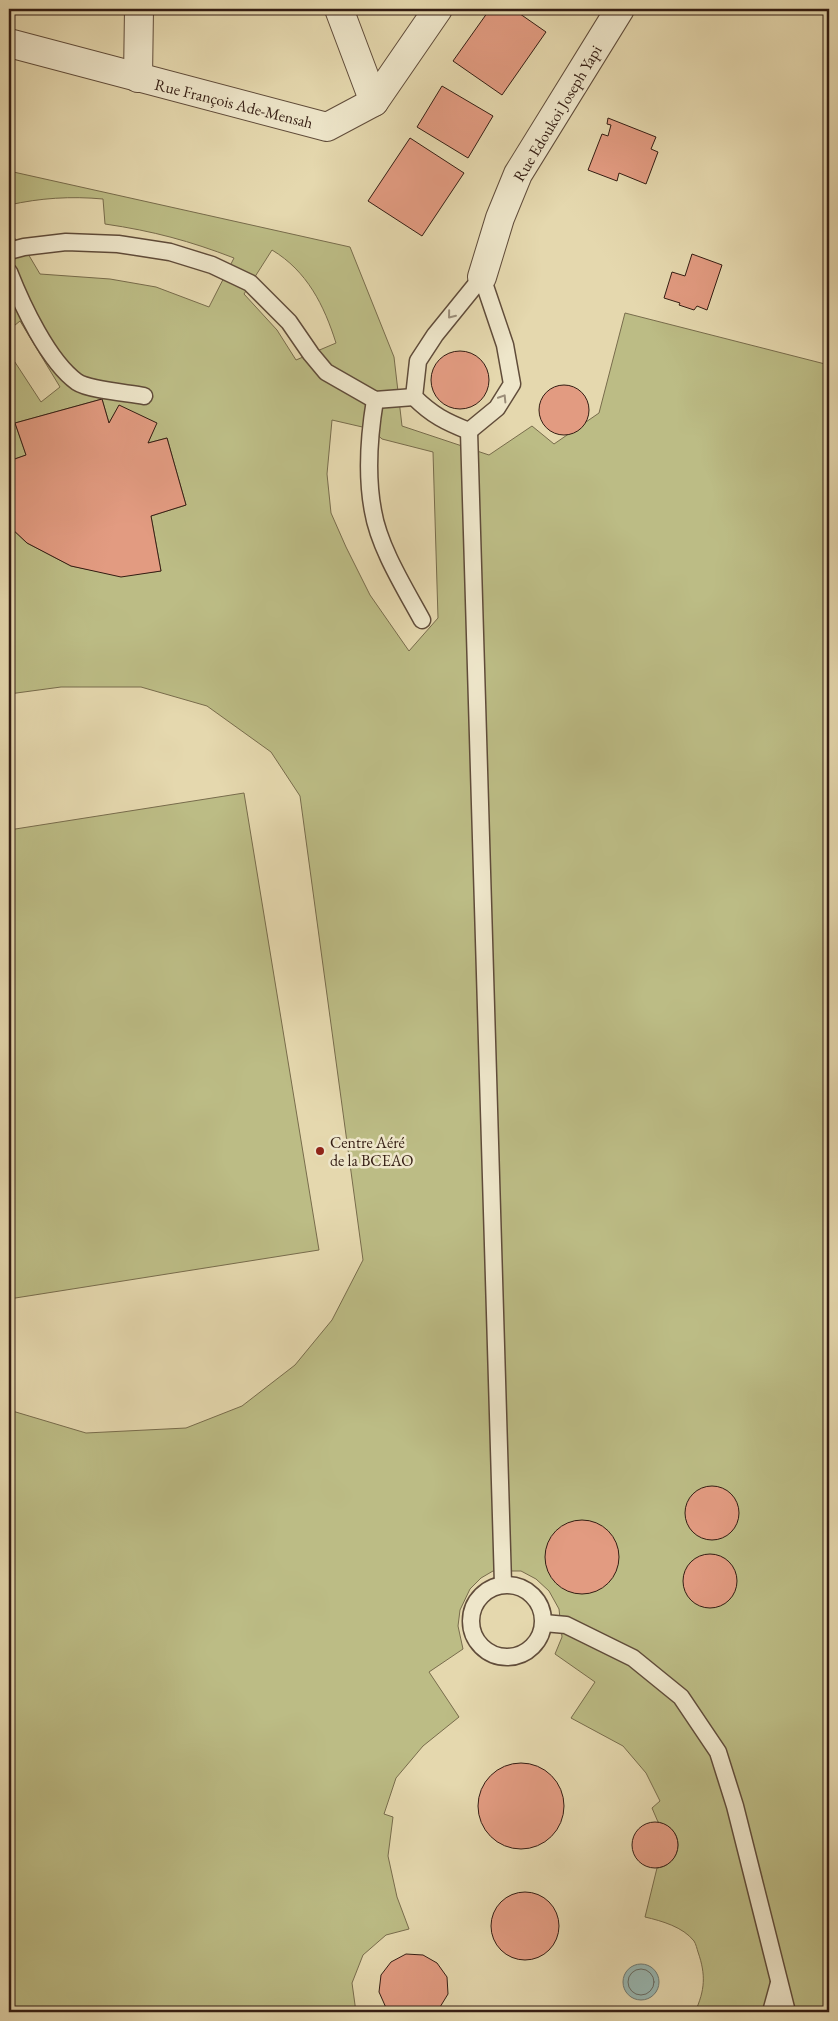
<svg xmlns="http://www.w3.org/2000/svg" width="838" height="2021" viewBox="0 0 838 2021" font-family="'EB Garamond',serif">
<rect width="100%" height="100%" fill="#e5d8ae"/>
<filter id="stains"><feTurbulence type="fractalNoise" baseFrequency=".004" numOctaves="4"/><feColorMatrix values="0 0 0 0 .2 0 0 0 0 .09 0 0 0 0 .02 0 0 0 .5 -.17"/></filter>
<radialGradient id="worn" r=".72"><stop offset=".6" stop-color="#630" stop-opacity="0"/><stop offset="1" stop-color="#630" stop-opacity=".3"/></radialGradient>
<g fill="#bcbc85" stroke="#786c4c" fill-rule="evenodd">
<path d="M9,171L350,247L394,357L402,426L489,455L532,426L554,444L599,413L625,313L829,365V2012H695C705,1990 706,1975 698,1952C697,1949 696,1944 694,1941C683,1927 662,1921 645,1917L657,1868C677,1866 686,1840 669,1827C666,1825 661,1823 658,1822L652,1808L660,1801L646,1773L623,1746L571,1718L595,1682L555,1654L562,1637L559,1609L549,1591L536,1579L521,1571H493L481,1578L470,1589L460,1610L458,1626L463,1649L429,1672L459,1717L423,1746L396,1778L384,1814L393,1817L388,1856L397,1897L409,1929L386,1935L363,1955L352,1983L356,2012H9V1410L86,1433L186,1428L242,1406L295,1365L332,1320L363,1260L300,796L271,752L207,706L141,687H61L9,694V526L27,543L71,566L121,576L161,571L151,516L186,505L167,438L148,443L156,423L119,406L109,423L102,399L15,423L26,455L9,461V353L41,402L60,387L20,321L9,330V233L24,247L40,274L110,279L156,287L209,307L234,258C190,241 153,231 105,224L103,199C71,196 40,198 9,205ZM272,250C307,271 324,305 336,343L296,360L277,330L244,294ZM332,420L371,429L382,439L433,452L438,618L409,651L370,595L346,547L331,513L327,474Z"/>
<path d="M244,793L319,1250L9,1299V830Z"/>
</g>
<circle fill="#98b8b3" stroke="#707a73" cx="641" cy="1982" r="18"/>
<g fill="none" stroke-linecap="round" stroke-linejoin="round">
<circle stroke="#666a63" stroke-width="1" cx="641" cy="1982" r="13"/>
</g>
<g fill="#e29b81" stroke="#341d13">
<path d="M490,9H513L546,32L502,95L453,61Z"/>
<path d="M442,86L493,116L468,158L417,127Z"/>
<path d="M608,118L656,137L651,149L658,152L646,184L619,173L617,181L588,170L602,134L608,136L611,125L607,124Z"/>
<path d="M410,138L464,173L422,236L368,201Z"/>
<path d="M692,254L722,265L707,310L697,306L694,310L679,305L680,303L664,298L672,272L685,276Z"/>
<circle cx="460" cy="380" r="29"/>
<circle cx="564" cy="410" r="25"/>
<path d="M102,399L109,423L119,405L157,423L148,443L167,438L186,505L151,516L161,571L121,577L71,566L27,543L9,526V461L26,455L15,423Z"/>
<circle cx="712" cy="1513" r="27"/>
<circle cx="582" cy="1557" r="37"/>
<circle cx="710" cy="1581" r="27"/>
<circle cx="521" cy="1806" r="43"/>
<circle cx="655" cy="1845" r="23"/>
<circle cx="525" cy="1926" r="34"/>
<path d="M406,1954L423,1955L437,1963L447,1977L448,1994L437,2012H391L387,2010L379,1992L381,1975L391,1962Z"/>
</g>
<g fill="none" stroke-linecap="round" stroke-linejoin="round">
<g stroke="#604c3a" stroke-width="19">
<g id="lane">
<path d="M9,251L24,247L66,242L118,244L170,252L212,265L250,283L289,322L311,354L326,372L375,400L414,397"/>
<path d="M9,272C22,305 48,361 77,382C89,390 129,393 144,396"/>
<path d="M375,400C369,436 366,474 373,511C379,547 404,587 422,620"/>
<path d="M469,431L503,1584"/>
<path d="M469,431C446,422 432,415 414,397L418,361L435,335L482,277"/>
<path d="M469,431L497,408L512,384L505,345L482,277"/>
<circle cx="507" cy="1621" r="36"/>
<path d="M544,1623L566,1625L633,1658L681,1697L718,1752L735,1806L787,2012"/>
<path d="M771,2012L779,1983"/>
</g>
</g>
<g stroke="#604c3a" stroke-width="30">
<g id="street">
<path d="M339,9L374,102"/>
<path d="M9,43L327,127L374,102L438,9"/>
<path d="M138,78L139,9"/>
<path d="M482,277L500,218L518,174L620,9"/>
</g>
</g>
<use href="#lane" stroke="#eee6ca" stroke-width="16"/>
<use href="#street" stroke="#eee6ca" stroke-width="28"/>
</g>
<defs><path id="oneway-chevron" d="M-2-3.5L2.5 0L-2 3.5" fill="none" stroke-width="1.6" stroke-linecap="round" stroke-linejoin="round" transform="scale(1.25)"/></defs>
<g stroke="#9a8c78">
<use href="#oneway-chevron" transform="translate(451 315) rotate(129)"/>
<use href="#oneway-chevron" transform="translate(503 398) rotate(-58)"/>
</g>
<circle fill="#8f2418" stroke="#eee6ca" stroke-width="2" cx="320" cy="1151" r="5"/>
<g text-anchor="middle" stroke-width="5" stroke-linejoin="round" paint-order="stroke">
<g font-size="16" fill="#341d13" stroke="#eee6ca">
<text transform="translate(234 103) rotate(14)" y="6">Rue François Ade-Mensah</text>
<text transform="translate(557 113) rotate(-59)" y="6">Rue Edoukoi Joseph Yapi</text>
</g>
<g font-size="16" fill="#341d13" stroke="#eee6ca" text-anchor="start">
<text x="330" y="1148">Centre Aéré<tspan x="330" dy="18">de la BCEAO</tspan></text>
</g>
</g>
<rect width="838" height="2021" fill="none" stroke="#e5d8ae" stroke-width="30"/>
<rect x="10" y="10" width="818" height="2001" fill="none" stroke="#341d13" stroke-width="2.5"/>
<rect x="15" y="15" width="808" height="1991" fill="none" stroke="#341d13"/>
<rect width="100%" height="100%" filter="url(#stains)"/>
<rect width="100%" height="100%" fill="url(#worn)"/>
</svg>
